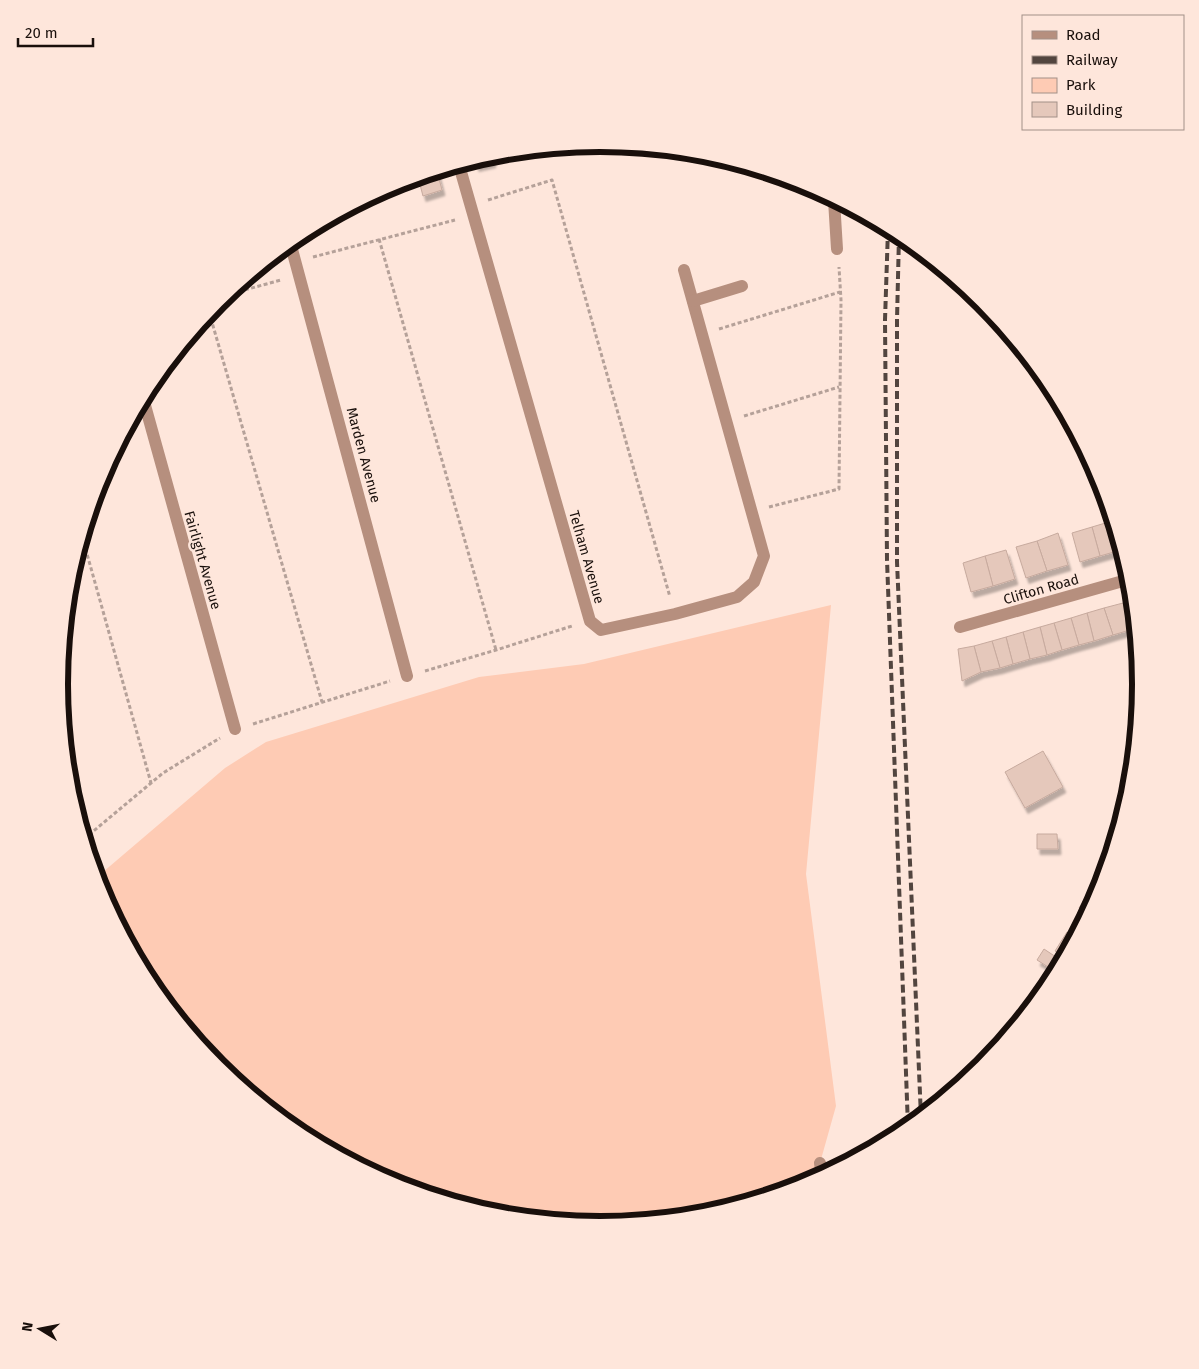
<svg xmlns="http://www.w3.org/2000/svg" width="1199" height="1369" viewBox="0 0 1199 1369" font-family="'Fira Sans',sans-serif">
<defs>
<filter id="shadow"><feDropShadow dx="3" dy="5.5" stdDeviation="1" flood-color="#0004"/></filter>
</defs>
<rect width="100%" height="100%" fill="#fee6db"/>
<path fill="#fecbb4" d="M831,605L806,874L836,1106L820,1163L819,1177L806,1184L705,1215L599,1225L494,1215L392,1184L299,1134L217,1067L150,985L100,891L96,878L225,768L266,742L479,677L584,664Z"/>
<g fill="#e5c8bb" stroke="#c7aa9e" filter="url(#shadow)">
<path d="M491,155L493,162L476,166L475,160Z"/>
<path d="M437,171L442,190L423,196L418,177Z"/>
<path d="M1112,521L1121,550L1100,556L1092,527Z"/>
<path d="M1092,527L1100,556L1080,562L1072,533Z"/>
<path d="M1058,533L1068,565L1047,571L1037,541Z"/>
<path d="M1037,541L1047,571L1026,578L1016,547Z"/>
<path d="M1006,550L1015,579L993,586L985,556Z"/>
<path d="M985,556L993,586L971,592L963,563Z"/>
<path d="M1132,600L1135,629L1130,630L1123,603Z"/>
<path d="M1123,603L1130,630L1113,635L1104,608Z"/>
<path d="M1104,608L1113,635L1094,641L1087,613Z"/>
<path d="M1087,613L1094,641L1079,645L1071,618Z"/>
<path d="M1071,618L1079,645L1062,650L1054,623Z"/>
<path d="M1054,623L1062,650L1047,655L1040,627Z"/>
<path d="M1040,627L1047,655L1030,659L1023,632Z"/>
<path d="M1023,632L1030,659L1013,664L1006,637Z"/>
<path d="M1006,637L1013,664L1000,668L992,641Z"/>
<path d="M992,641L1000,668L981,672L974,646Z"/>
<path d="M974,646L981,672L962,681L958,649Z"/>
<path d="M1043,751L1063,787L1025,808L1005,772Z"/>
<path d="M1037,834H1057L1058,849H1037Z"/>
<path d="M1092,888L1099,892L1088,913L1079,908Z"/>
<path d="M1083,910L1088,913L1077,933L1071,929Z"/>
<path d="M1067,932L1075,937L1064,957L1055,951Z"/>
<path d="M1044,949L1062,961L1056,972L1037,960Z"/>
</g>
<g fill="none" stroke-linecap="round" stroke-linejoin="round">
<g stroke="#b5a199" stroke-width="3" stroke-dasharray="4 2.5" stroke-linecap="butt">
<path d="M488,200L552,180L670,597"/>
<path d="M379,239L496,650"/>
<path d="M313,257L455,220"/>
<path d="M226,295L281,280"/>
<path d="M209,312L322,702"/>
<path d="M719,329L840,292"/>
<path d="M744,416L839,387"/>
<path d="M769,507L839,489L841,300L839,267"/>
<path d="M82,536L151,783"/>
<path d="M425,671L496,650L572,626"/>
<path d="M253,724L390,681"/>
<path d="M84,839L163,773L220,738"/>
</g>
<g stroke="#b68f7e" stroke-width="12">
<path d="M459,165L590,621L601,630L675,614L737,597L754,582L764,556L684,270"/>
<path d="M834,200L837,249"/>
<path d="M290,242L407,676"/>
<path d="M693,301L742,286"/>
<path d="M143,398L235,729"/>
<path d="M960,627L1130,579"/>
<path d="M820,1163L822,1176"/>
</g>
<g stroke="#52453f" stroke-width="4" stroke-dasharray="8 4" stroke-linecap="butt">
<path d="M888,229L885,320L887,560L908,1127"/>
<path d="M899,235L897,320V562L921,1117"/>
</g>
</g>
<g text-anchor="middle" stroke-width="5" stroke-linejoin="round" paint-order="stroke">
<g font-size="14" fill="#190f0b" stroke="#fee6db">
<text transform="translate(364 455) rotate(75)" y="5">Marden Avenue</text>
<text transform="translate(587 557) rotate(74)" y="5">Telham Avenue</text>
<text transform="translate(203 560) rotate(74)" y="5">Fairlight Avenue</text>
<text transform="translate(1041 589) rotate(-16)" y="5">Clifton Road</text>
</g>
</g>
<path d="M0 0H1199V1369H0ZM68 684a532 532 0 1 1 1064 0a532 532 0 1 1-1064 0Z" fill="#fee6db" fill-rule="evenodd"/>
<path fill="none" stroke="#190f0b" stroke-width="6" d="M68 684a532 532 0 1 1 1064 0a532 532 0 1 1-1064 0Z"/>
<rect x="1022" y="15" width="162" height="115" fill="#fee6db" stroke="#a29088"/>
<rect x="1032" y="31" width="25" height="8" fill="#b68f7e" stroke="#a29088"/>
<text x="1066" y="40" font-size="15" fill="#190f0b">Road</text>
<rect x="1032" y="56" width="25" height="8" fill="#52453f" stroke="#a29088"/>
<text x="1066" y="65" font-size="15" fill="#190f0b">Railway</text>
<rect x="1032" y="78" width="25" height="15" fill="#fecbb4" stroke="#a29088"/>
<text x="1066" y="90" font-size="15" fill="#190f0b">Park</text>
<rect x="1032" y="102" width="25" height="15" fill="#e5c8bb" stroke="#a29088"/>
<text x="1066" y="115" font-size="15" fill="#190f0b">Building</text>
<g transform="translate(40 1329) rotate(280)" stroke="#fee6db" stroke-width="4" paint-order="stroke">
<path d="M0-4L9 19L0 12L-9 19Z" fill="#190f0b"/>
<text y="-8" font-size="14" font-weight="bold" text-anchor="middle" fill="#190f0b">N</text>
</g>
<path d="M18 38v8h75v-8" fill="none" stroke="#190f0b" stroke-width="2.5"/>
<text x="25" y="38" font-size="15" fill="#190f0b" stroke="#fee6db" stroke-width="4" paint-order="stroke">20 m</text>
</svg>
